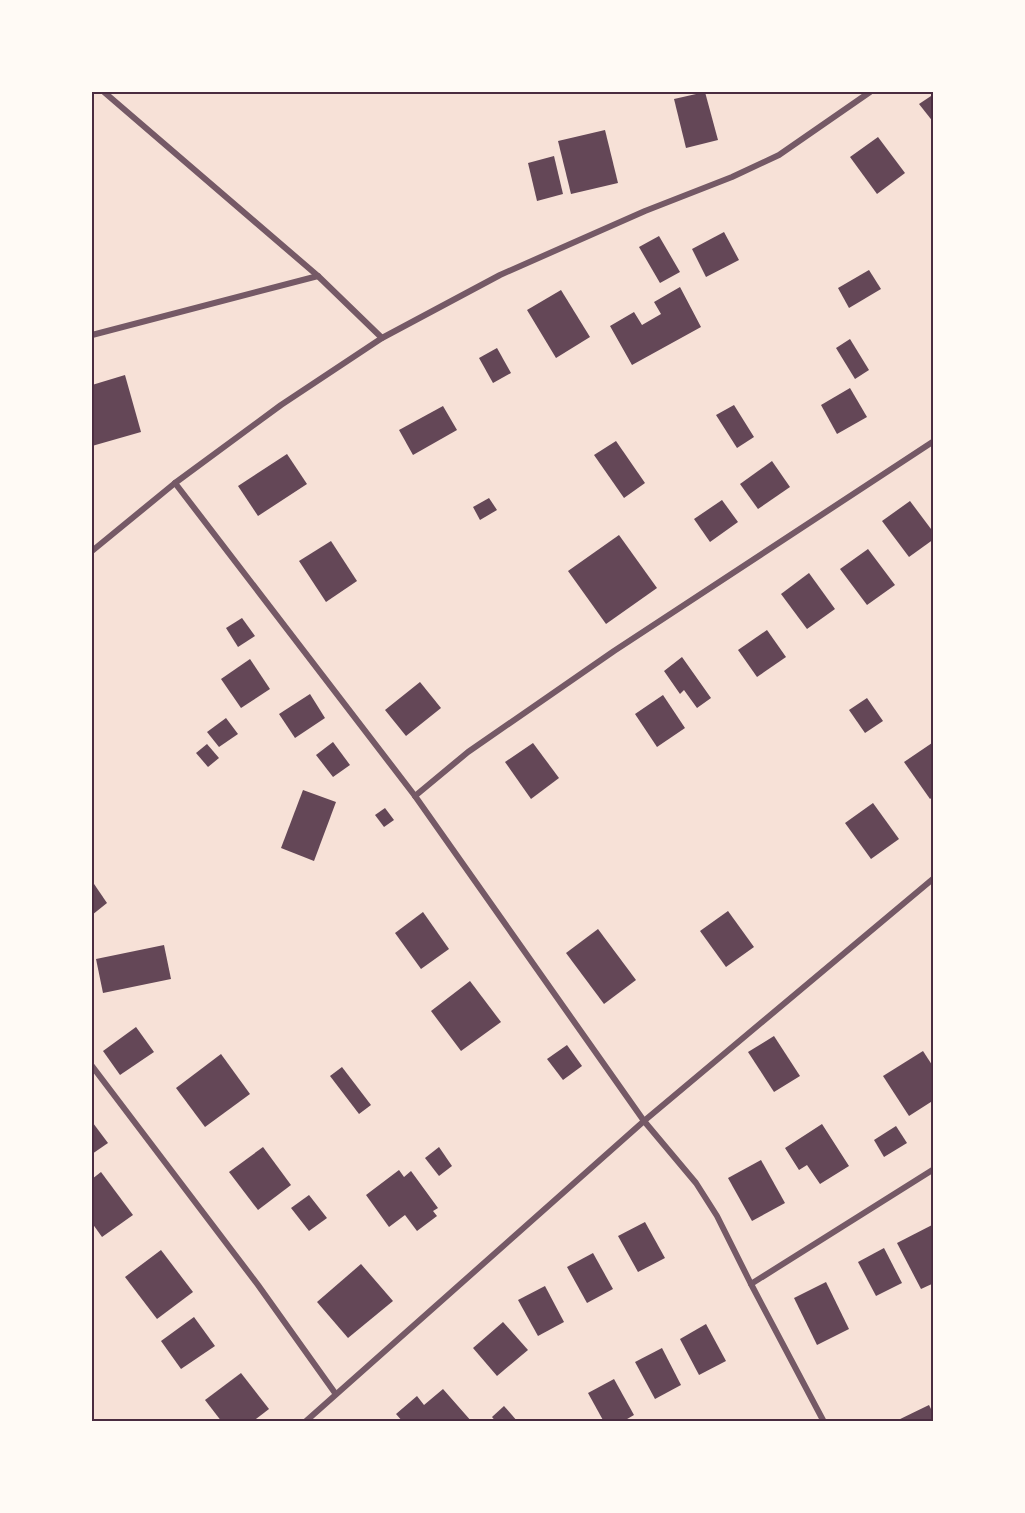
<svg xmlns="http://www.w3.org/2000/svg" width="1025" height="1513" viewBox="0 0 1025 1513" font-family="Lato,sans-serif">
<rect width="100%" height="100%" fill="#f7e1d7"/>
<g fill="#644757">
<path d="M705,92L718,140L686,148L674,99Z"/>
<path d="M934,94V123L919,104Z"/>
<path d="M605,130L618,183L571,194L558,141Z"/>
<path d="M878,137L905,173L877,194L850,157Z"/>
<path d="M554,156L563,194L537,201L528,163Z"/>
<path d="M724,232L739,260L706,277L692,249Z"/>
<path d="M659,236L680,272L660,283L639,247Z"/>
<path d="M869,270L881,289L849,308L838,288Z"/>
<path d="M680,287L701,327L632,365L610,326L634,312L642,325L661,314L654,302Z"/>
<path d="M561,290L590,337L556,358L527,310Z"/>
<path d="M850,339L869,370L855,379L836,348Z"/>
<path d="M497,348L511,373L493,383L479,358Z"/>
<path d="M125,375L141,432L92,446V385Z"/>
<path d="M850,388L867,417L837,434L821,405Z"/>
<path d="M734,405L754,437L737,448L716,415Z"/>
<path d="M443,406L457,430L413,455L399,430Z"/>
<path d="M616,441L645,483L624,498L594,455Z"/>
<path d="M287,454L307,484L258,516L238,486Z"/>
<path d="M772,461L790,487L758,509L740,484Z"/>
<path d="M489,498L497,510L480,520L473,507Z"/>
<path d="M722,500L738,522L710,542L694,519Z"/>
<path d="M910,501L934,533V539L909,557L882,521Z"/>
<path d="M619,535L657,588L606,624L568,571Z"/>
<path d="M331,541L357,581L326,602L299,561Z"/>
<path d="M868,549L895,585L867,605L840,569Z"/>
<path d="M809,573L835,609L807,629L781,594Z"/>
<path d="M242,618L255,636L238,647L226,628Z"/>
<path d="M767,630L786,657L757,677L738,650Z"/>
<path d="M682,657L711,698L697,708L684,690L680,694L664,671Z"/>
<path d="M250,659L270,689L241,708L221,679Z"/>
<path d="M420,682L441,708L406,736L385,710Z"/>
<path d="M310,694L325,718L295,738L279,714Z"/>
<path d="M663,695L685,728L657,747L635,714Z"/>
<path d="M867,698L883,721L865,733L849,710Z"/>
<path d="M226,718L238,734L219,747L207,732Z"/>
<path d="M333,742L350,765L333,777L316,755Z"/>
<path d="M533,743L559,778L531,799L505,762Z"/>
<path d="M932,743L934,745V796L930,799L904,762Z"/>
<path d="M207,744L219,758L208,767L196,753Z"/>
<path d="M303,790L336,802L314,861L281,848Z"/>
<path d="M873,803L899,839L871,859L845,823Z"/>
<path d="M385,808L394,820L384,827L375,815Z"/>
<path d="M92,881L107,903L92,915Z"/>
<path d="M728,911L754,947L726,967L700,931Z"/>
<path d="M423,912L449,949L421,969L395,933Z"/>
<path d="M598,929L636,980L604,1004L566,953Z"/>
<path d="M164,945L171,979L103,993L96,959Z"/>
<path d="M470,981L501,1022L461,1051L431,1011Z"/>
<path d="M136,1027L154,1052L120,1075L103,1051Z"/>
<path d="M774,1036L800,1076L774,1092L748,1052Z"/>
<path d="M567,1045L582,1066L563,1080L547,1059Z"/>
<path d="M923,1051L934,1068V1100L909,1116L883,1076Z"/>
<path d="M221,1054L250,1094L205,1127L176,1088Z"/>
<path d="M342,1067L371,1105L359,1114L330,1076Z"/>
<path d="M93,1123L108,1143L92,1154V1124Z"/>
<path d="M822,1124L849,1166L820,1184L807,1165L799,1170L785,1148Z"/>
<path d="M896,1126L907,1143L884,1157L874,1140Z"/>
<path d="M263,1147L291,1185L258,1210L229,1172Z"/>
<path d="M439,1147L452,1166L439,1176L425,1158Z"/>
<path d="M761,1160L785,1203L752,1221L728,1178Z"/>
<path d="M399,1170L404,1177L411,1171L438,1208L433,1211L437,1216L417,1231L405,1215L389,1227L366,1195Z"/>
<path d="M101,1172L133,1215L102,1237L92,1223V1179Z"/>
<path d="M309,1195L327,1218L309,1231L291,1208Z"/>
<path d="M645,1222L665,1258L638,1272L618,1236Z"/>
<path d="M934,1224V1283L921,1289L897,1243Z"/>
<path d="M884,1248L902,1283L876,1296L858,1262Z"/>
<path d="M161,1250L193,1292L157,1319L125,1277Z"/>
<path d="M593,1253L613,1289L587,1303L567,1267Z"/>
<path d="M361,1264L393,1301L348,1338L317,1302Z"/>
<path d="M826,1282L849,1329L817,1345L794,1298Z"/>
<path d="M545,1286L564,1322L538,1336L518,1300Z"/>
<path d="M194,1317L215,1346L181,1369L161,1341Z"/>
<path d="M503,1322L528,1350L497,1376L473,1348Z"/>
<path d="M706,1324L726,1361L699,1375L680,1339Z"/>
<path d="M662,1348L681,1385L655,1399L635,1362Z"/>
<path d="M241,1373L269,1409L252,1422H222L205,1400Z"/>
<path d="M614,1379L634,1415L622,1422H604L588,1393Z"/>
<path d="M443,1389L472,1422H403L396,1414L417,1396L424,1405Z"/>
<path d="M929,1405L934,1415V1422H894Z"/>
<path d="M504,1406L518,1422H496L492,1417Z"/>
</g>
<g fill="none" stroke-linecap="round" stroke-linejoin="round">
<g stroke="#755966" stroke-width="6">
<path d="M104,92L318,276L382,338"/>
<path d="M92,335L318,276"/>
<path d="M175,483L415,796L644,1121L696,1183L717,1216L751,1284L824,1422"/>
<path d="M92,551L175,483L281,405L382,338L500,275L645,211L732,177L779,155L870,92"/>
<path d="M415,796L468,752L614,651L934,441"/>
<path d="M92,1066L258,1285L335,1393"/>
<path d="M751,1284L934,1169"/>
<path d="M305,1422L644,1121L934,878"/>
</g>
</g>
<rect width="1025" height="1513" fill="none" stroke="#fffaf5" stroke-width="186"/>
<rect x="93" y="93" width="839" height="1327" fill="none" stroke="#4a2c40" stroke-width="2"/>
</svg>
